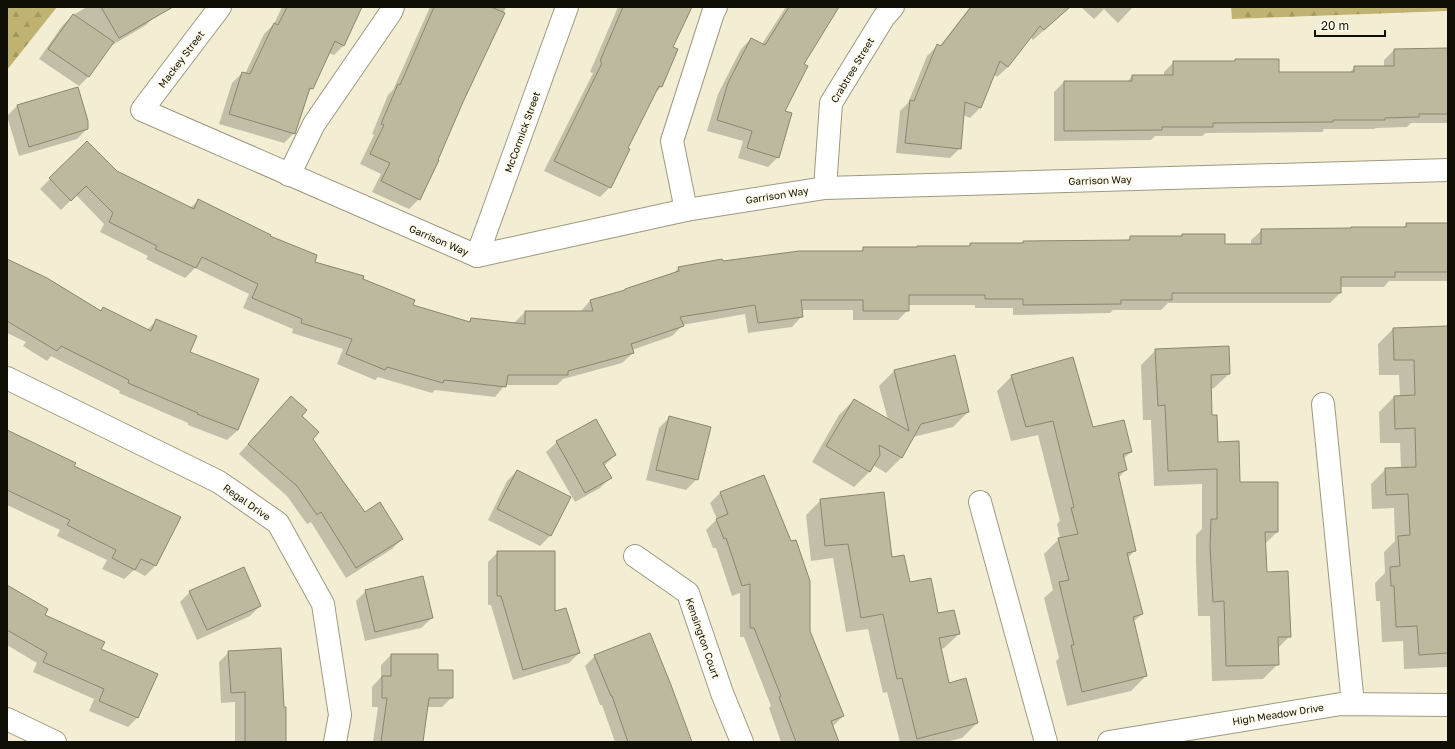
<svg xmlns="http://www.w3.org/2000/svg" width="1455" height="749" viewBox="0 0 1455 749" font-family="'Golos Text',sans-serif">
<defs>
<pattern id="forest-firs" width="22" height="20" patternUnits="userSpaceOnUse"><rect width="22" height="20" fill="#c0b371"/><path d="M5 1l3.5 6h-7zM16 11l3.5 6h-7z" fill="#a49960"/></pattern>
</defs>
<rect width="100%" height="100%" fill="#f3eed3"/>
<g fill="url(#forest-firs)">
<path d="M7,7H57L7,70Z"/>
<path d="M1231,7H1448V11L1232,19Z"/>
</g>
<g fill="#0003">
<path d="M87,7H155L156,15L146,25L109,47L89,76L79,86L39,59L62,26L73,15Z"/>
<path d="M282,7H361L344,45L334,55L328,53L312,88L307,93L294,133L284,143L219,124L232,83L242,73L245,74L264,34L274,24Z"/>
<path d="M430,7H506L462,102L419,199L409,209L372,192L381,174L360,164L374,135L372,134L388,95L393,90Z"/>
<path d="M618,7H691L672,48L677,50L661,87L653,95L627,148L610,187L600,197L544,171L593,73L590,72Z"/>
<path d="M786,7H837L802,64L784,112L778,157L768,167L738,158L743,141L707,131L718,94L741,49L751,39L762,44Z"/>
<path d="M970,7H1070L1033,40L1031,37L1008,67L997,77L994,74L980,108L970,118L963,115L960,148L950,158L896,153L900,111L908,103L927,56L937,46L939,47Z"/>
<path d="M1081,7H1133L1118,23L1104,9L1094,19Z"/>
<path d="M1448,49V123H1411L1407,127L1376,128L1374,129H1324L1322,132L1206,133L1202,136H1155L1151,140L1054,141V92L1064,82H1127L1132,76H1164V72L1174,62H1234L1235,60L1278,73H1349L1355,67H1384V60L1394,50Z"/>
<path d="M77,89L87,129L77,139L19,156L7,116L17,106Z"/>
<path d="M87,142L117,172L190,208L199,200L314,262L362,279L411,306L468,322L471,319L515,324V322L525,312H580L590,301L622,292L625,290L672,274L679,268L722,262L860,252L864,248L968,247L970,244H1021L1023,242L1127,241L1131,237H1180L1182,235L1224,245H1251V240L1262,230L1403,228L1407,224H1448V281H1389L1384,287H1340V293L1330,303H1168L1161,310H1113L1110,313L1013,315V308H975V305H908V310L898,320H853V310H801L802,316L792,327L748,333L745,314L682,325V326L672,336L632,350L633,353L622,363L563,379L557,385H505L495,397L435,390L432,393L378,377L375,380L337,364L343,349L292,333L293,329L243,308L249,294L195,268L185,278L146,259L148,256L100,232L104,224L76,195L61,210L40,189Z"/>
<path d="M7,260L100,311L103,308L147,330L157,320L189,353L238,430L227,440L188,425V423L119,393L120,391L51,356L47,361L23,346L26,342L7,333Z"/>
<path d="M1448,327V667L1404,669L1403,641L1382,642L1380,601H1376L1375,583L1385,573L1384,552L1395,541L1394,508L1372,509L1371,484L1386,469L1401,468L1400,443H1380L1379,412L1394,397H1400L1399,375H1379L1378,344L1393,329Z"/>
<path d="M1156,350L1229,374L1214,388L1210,389L1212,416L1218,443L1239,483H1277V532L1265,544L1266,573L1290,636L1277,649L1278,664L1263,679L1212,681L1210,616H1198L1196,562V535L1202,529V484L1154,486L1151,420H1143L1141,365Z"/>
<path d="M954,356L968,412L953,427L913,437L901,458L886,473L873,465L869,472L854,487L812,462L839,415L854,400L888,420L879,386L894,371Z"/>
<path d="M1012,376L1092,429L1131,452L1123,459L1126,470L1118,478L1135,550L1128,558L1142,614L1133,622L1146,676L1131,691L1067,706L1056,661L1059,658L1044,598L1053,590L1044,554L1060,538L1057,524L1060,521L1038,435L1011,441L997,391Z"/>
<path d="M281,407L300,416L311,439L364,513L402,539L392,549L346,578L311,522L307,524L287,496L239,454Z"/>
<path d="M670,417L697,479L686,490L646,480L659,428Z"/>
<path d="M596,420L615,455L604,466L610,478L600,488L575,502L546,452L557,442Z"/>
<path d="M7,431L73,467L179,517L155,566L145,576L134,570L124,579L102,569L107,560L57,536L60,530L7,505Z"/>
<path d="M517,471L569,497L550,536L540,546L488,520L507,481Z"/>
<path d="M764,476L809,631L843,716L833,726L838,742H781L769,708L771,706L744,637H740V593L732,596L716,548H713L706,530L717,519L710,503L720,493Z"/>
<path d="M821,500L891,558L909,583L937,614L959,634L944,648L940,649L948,684L977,723L962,738L946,742H900L887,692L883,693L868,629L846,632L833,558L811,561L806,515Z"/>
<path d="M498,552L554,612L579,653L569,663L513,680L491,605H488V562Z"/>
<path d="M7,586L43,615L100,650L138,717L128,727L89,711L94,699L33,672L37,663L7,645Z"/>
<path d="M366,591L432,618L421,628L365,641L356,601Z"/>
<path d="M190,592L260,606L250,616L197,640L180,602Z"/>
<path d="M229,652L285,742H235V702L221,703L219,662Z"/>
<path d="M391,655L437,671L452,697L442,707H427L422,742H373L378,707H372V687L381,677V665Z"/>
<path d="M595,656L690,742H615L602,705H600L585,666Z"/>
</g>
<g fill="#bdb99f" stroke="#8b866e">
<path d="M101,7H173L119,38Z"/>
<path d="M287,7H362L344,46L335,41L313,89L310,88L295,134L229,114L242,72L250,74L274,23L278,25Z"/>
<path d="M434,7H491L505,13L463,102L438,160H439L420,200L381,181L390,163L370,154L384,125L381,124L398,84L400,85Z"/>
<path d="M623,7H692L673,47L678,49L662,87L659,86L628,148L630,149L611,188L554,161L602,63L600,61Z"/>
<path d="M789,7H839L804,64L808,66L785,111L792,113L779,158L747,148L752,131L717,120L728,83L751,38L765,45Z"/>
<path d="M971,7H1070L1044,30L1040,26L1008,67L1000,61L981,108L965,102L961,149L905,143L910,100L914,101L937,44L941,46Z"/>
<path d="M73,14L114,42L89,77L48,49Z"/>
<path d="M1448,48V114H1419V117L1385,118V120H1333V122L1213,123V127H1162V130L1064,131V81H1132V75H1173V61H1235V59H1279V72H1354V66H1394V49Z"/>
<path d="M78,87L88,121V129L29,147L17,105Z"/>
<path d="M87,141L117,171L194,209L198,199L271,235L270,236L317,255L315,262L364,276L363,279L415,300L413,305L470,322L471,318L525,324V311H593L590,300L625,290V289L679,271L678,267L722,259L723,261L799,251H863V247H917V246H970V243H1023V241L1130,240V236H1182V234H1225V244H1261V229L1351,228V227H1406V223H1448V272H1395V277H1341V293H1172V300H1121V304L1023,305V299H985V295H909V311H863V300H801L803,317L758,323L755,305L680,317L684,326L631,344L634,353L568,371V375H508L506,387L444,380L443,383L387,367L385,370L346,354L352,339L301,323L302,319L252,298L258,284L202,257L196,268L155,249L157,246L109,222L113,213L86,186L71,201L49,178Z"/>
<path d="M7,259L47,278L101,311L103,307L151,331L156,319L197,336L190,352L259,379L238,430L197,414L198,413L128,383L129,380L61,346L57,351L7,321Z"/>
<path d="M1448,326V653L1419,655L1417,626L1396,627L1394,586H1391L1390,567L1400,566L1398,536L1410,535L1408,494L1386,495L1385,468L1416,467L1415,428L1395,429L1394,396L1415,395L1414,360H1394L1393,328Z"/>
<path d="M1229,346L1230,374L1211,375L1212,415H1217L1218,442L1239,441L1240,482H1278V532H1265L1267,572L1288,571L1291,637H1278L1279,665L1226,666L1224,601L1213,602L1210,546L1211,519H1217V469L1168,471L1165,405L1158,406L1155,349Z"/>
<path d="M955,355L969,412L921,424L902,458L879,445L880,455L870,472L826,446L854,399L909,431L894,370Z"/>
<path d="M1073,357L1093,427L1124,420L1132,452L1123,454L1127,470L1118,473L1136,551L1127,553L1143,614L1133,617L1147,676L1082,692L1071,645H1074L1059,582L1069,580L1058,538L1078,534L1071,508L1074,507L1053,421L1026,427L1011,375Z"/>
<path d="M291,396L307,410L302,416L319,432L313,439L365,512L380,502L403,539L356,568L321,512L317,515L297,486L248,444Z"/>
<path d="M669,416L711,427L698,480L656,470Z"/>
<path d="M596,419L616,455L603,463L612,478L585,493L556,441Z"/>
<path d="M7,430L76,463L74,466L181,517L156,566L141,559L135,570L112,558L116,550L67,525L70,520L7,490Z"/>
<path d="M517,470L571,497L551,536L497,509Z"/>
<path d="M764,475L791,541L796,540L810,581V631L844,716L831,721L839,742H796L779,697L781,696L754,628H750V584L742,586L726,538L724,539L716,519L728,514L720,492Z"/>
<path d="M884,492L892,557L904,555L910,582L931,578L938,613L954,610L960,634L939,638L949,683L966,678L978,723L917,739L902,678L897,679L883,614L861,618L848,544L825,546L820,499Z"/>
<path d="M497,551H555V611L566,608L580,653L523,670L501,596H497Z"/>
<path d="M244,567L261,606L207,630L189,591Z"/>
<path d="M423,576L433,618L375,632L365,590Z"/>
<path d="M7,585L48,609L45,615L105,642L101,649L158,674L138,718L99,701L104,689L43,662L47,653L7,630Z"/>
<path d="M650,633L671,685L692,742H628L612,696H611L594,655Z"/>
<path d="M281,648L284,707H286V742H245V692L231,693L228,651Z"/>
<path d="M391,654H438V670H453V698H429L423,742H381L387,698H382V676H391Z"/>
</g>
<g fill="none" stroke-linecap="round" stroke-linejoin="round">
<g stroke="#9d9980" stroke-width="24">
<g id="minor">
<path d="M220,7L142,110L477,256L686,210L825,188L1448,170"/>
<path d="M289,175L314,124L391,12L393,7"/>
<path d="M825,188L831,103L884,17L893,7"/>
<path d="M686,210L672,141L713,13L716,7"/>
<path d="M477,256L567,7"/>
<path d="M7,378L219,482L278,523L323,604L340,715L335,742"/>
<path d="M1323,404L1353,704"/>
<path d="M980,502L1046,742"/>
<path d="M635,556L688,593L722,693L742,742"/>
<path d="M7,719L55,742"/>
<path d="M1109,742L1341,704L1448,705"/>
</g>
</g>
<use href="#minor" stroke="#fff" stroke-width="22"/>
</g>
<g text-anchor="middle" stroke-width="3.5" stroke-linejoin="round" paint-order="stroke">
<g font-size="10" fill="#100f06" stroke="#fefbeb">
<text transform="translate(181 59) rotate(-53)" y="4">Mackey Street</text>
<text transform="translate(852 70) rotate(-59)" y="4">Crabtree Street</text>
<text transform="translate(522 132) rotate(-70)" y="4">McCormick Street</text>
<text transform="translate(1100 180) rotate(-2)" y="4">Garrison Way</text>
<text transform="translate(777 195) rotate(-9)" y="4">Garrison Way</text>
<text transform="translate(439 240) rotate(23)" y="4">Garrison Way</text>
<text transform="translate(247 502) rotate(35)" y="4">Regal Drive</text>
<text transform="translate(703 638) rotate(71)" y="4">Kensington Court</text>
<text transform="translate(1278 714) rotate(-9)" y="4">High Meadow Drive</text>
</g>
</g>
<rect width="1455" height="749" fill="none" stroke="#100f06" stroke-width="16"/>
<path d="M1315 30v6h70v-6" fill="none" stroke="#100f06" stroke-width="2"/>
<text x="1321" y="30" font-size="12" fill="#100f06" stroke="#fefbeb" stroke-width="3" paint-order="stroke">20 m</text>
</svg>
